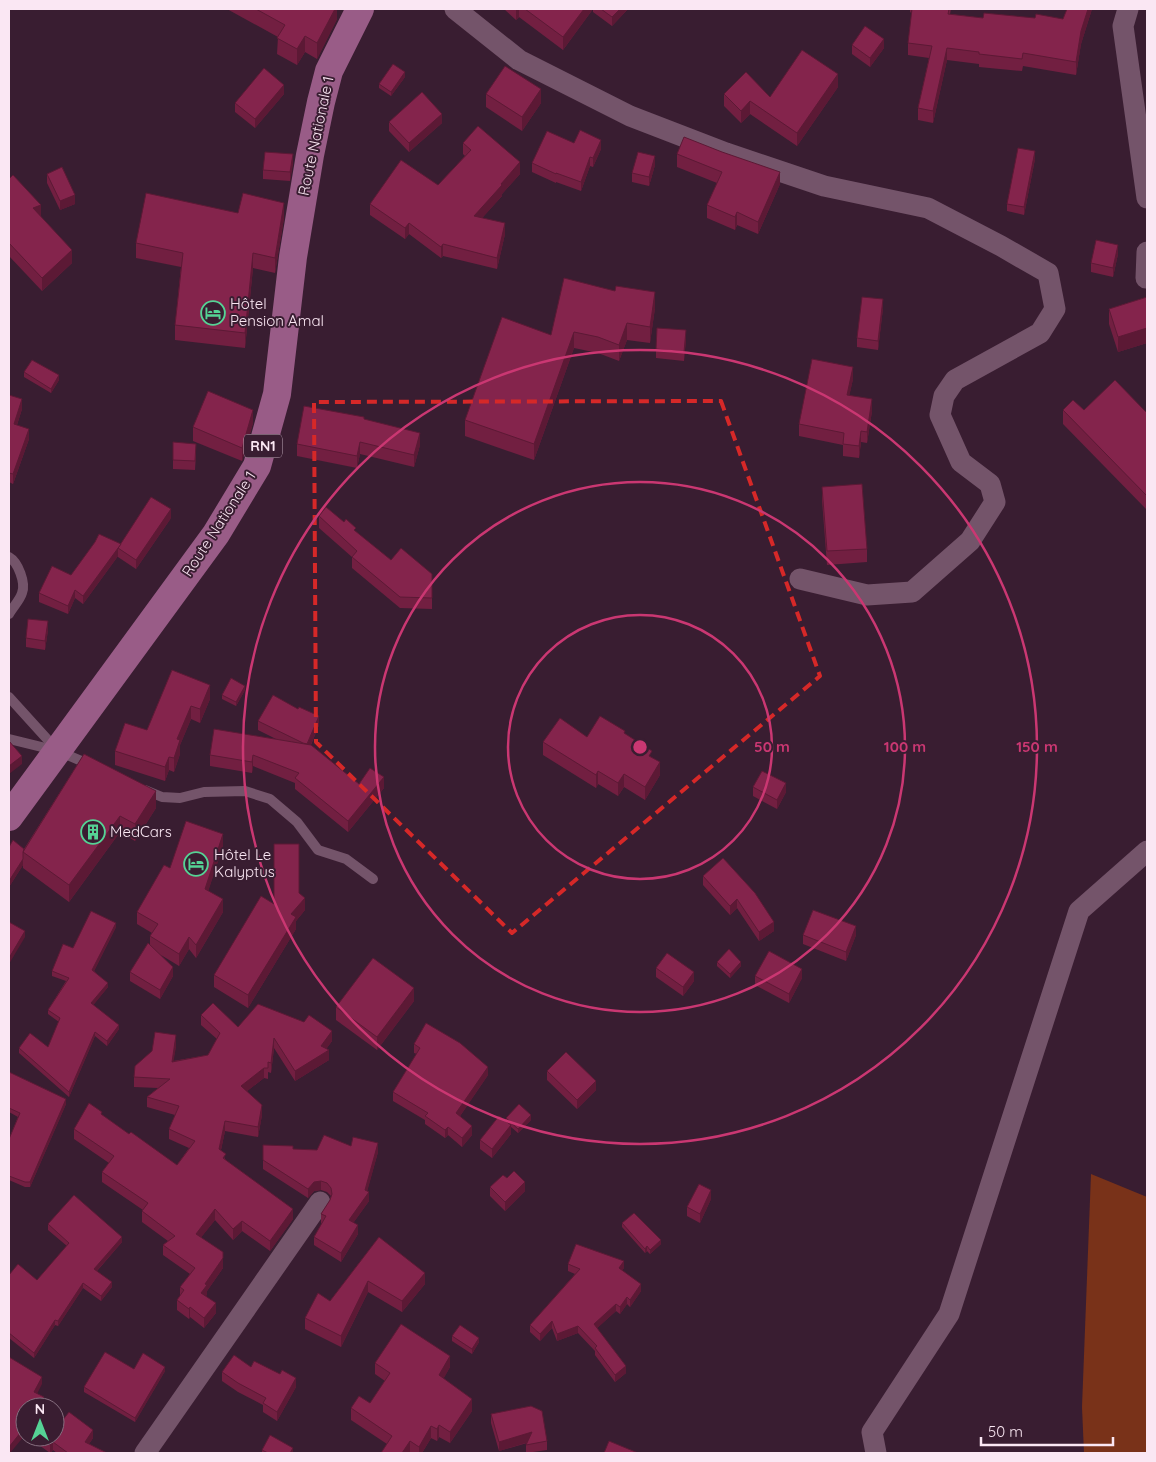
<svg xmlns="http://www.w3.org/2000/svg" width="1156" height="1462" viewBox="0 0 1156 1462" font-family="Quicksand,sans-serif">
<rect width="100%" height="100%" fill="#391d31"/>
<path fill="#793219" d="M1091,1174L1147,1197V1453H1084L1082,1407Z"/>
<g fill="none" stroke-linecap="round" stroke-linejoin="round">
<g stroke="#74546a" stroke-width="10">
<path d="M9,557C18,562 26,583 22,593C20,600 13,607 9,614"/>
<path d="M9,697L57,750"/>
<path d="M9,739L58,751L91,765"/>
<path d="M145,790L162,797L180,798L204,792L245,791L270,799L297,822L318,850L346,859L373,879"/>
</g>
<g stroke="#74546a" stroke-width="21">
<path d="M455,9L519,60L630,116L726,153L824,186L928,208L1001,246L1048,273L1055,309L1040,333L955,380L944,396L940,415L961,462L990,484L995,502L970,541L912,592L867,595L800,579"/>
<path d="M1128,9L1123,26L1147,198"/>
<path d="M1146,278L1147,252"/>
<path d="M145,1453L320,1202"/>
<path d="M876,1453L872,1432L949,1314L1079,911L1147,851"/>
</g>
<path stroke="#995c87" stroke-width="28" d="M9,817L216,534L257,466L277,394L293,257L310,155L321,102L329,71L360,9"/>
</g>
<g fill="#721f41">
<path d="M227,9H337V19L317,59L305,52L297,65L277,54L278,37Z"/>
<path d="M504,9H628L612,26L593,12V9L563,50L519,17L516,20Z"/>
<path d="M910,9H951L950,14L983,18H1035L1063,19L1067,9H1092L1081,44L1076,75L1023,66L1022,71L979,67V64L947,60L933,123L918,120V108L929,58L908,55V43L912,10L910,13Z"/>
<path d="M852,45L884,48L870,67L852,54Z"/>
<path d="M405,77L391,96L379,88V84Z"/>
<path d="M838,87L797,146L750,114L741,123L724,106V94L770,97Z"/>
<path d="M284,94L255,128L235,112V103Z"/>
<path d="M486,94L541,103L522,131L486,107Z"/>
<path d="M389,122L442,123L409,152L389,131Z"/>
<path d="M463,143L520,174L502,194V196L482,218L505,234L497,269L443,256L441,258L409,234L405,239L370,215V204L438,185L465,156L463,154Z"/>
<path d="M574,143L601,149L593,167L590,166L581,191L556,182V183L532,172V163Z"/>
<path d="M677,154L780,184L758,234L737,225L735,230L707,218V205L717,183L677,167Z"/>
<path d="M1035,159L1024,215L1007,211V204Z"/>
<path d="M293,163L290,181L263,179V170Z"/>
<path d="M655,165L649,186L632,182V173Z"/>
<path d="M47,174L75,204L60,210L47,183Z"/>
<path d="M9,179L41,217L72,263L42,291L9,256Z"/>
<path d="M238,213L284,218L275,273L253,268L245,348L175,340V325L181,267L136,258V243Z"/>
<path d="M1118,254L1113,277L1091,272V263Z"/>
<path d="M1147,297V343L1118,352L1109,324V309Z"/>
<path d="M655,308L650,343L627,340L619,361L598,353L574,348L534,460L465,436V420L551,335Z"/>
<path d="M883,308L878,350L857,347V338Z"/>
<path d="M686,339L684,361L656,358V349Z"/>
<path d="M24,372L59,380L51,393L24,377Z"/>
<path d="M853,379L849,396L872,411L867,443L861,442L859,458L843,456V445L799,436V424Z"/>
<path d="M9,395L22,409L17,425L29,439L13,484L9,482Z"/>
<path d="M1063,410L1147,413V510L1063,424Z"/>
<path d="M364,419L420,445L414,467L360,454L357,468L297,456V444Z"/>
<path d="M253,423L242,461L193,441V427Z"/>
<path d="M196,453L195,470L173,469V460Z"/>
<path d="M822,487L867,549V562L827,565L822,500Z"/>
<path d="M319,516L356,532L391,560L432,574V609L400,608L352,568V557L319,528Z"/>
<path d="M171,518L136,569L118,557V556L83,604L75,598L68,614L39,602V593L71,575L121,544Z"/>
<path d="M48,630L45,650L26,647V638Z"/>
<path d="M172,670L210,699L200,723L191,719L180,745V754L174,772L169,770L165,781L115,765V751L147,730Z"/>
<path d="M245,690L236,706L222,699V695Z"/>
<path d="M258,721L319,725L311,745L359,784L384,788L348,832L295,789V783L253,766L252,773L210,766V755L276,739L258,730Z"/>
<path d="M625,734L652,758L660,775L645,800L624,787L618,796L598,784L596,788L543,755V742L587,737Z"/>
<path d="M84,754L156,808L135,841L120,832L69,902L23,868V865L9,887L24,849Z"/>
<path d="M753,787L786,792L777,809L753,796Z"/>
<path d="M223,846L208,891L223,912L196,958L189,949L179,966L161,955L173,976L160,999L130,981V972L150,945V936L152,933L137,924V912L170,868Z"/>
<path d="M703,876L774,922V931L759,941L737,908L730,915L703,885Z"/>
<path d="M299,893L305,910L296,921V929L248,1008L214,987V975L274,904Z"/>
<path d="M116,927L94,971L108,987L93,1005L119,1029L107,1046L95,1036L69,1097L19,1053V1048L48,1047L59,1022L48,1014V1010L66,981L52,976V971L73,948Z"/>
<path d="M803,935H856L846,961L803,944Z"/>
<path d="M717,962L741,966L730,978L717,966Z"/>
<path d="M656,968L694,981L683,996L656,977Z"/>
<path d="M755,976L802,978L789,1003L755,985Z"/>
<path d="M414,1001L377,1050L336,1020V1007Z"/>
<path d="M201,1015L238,1027L332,1041L326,1049L329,1060L295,1081L274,1048L271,1073L268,1072V1079L264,1078L247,1091L262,1115L258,1137L225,1131L221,1150L226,1161L293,1219L270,1251L242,1231L233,1240L215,1220L201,1237L223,1268L207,1291L206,1296L216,1313L204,1328L190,1317L189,1319L177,1310V1300L180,1296V1287L190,1274L163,1255V1245L168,1241L142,1222V1211L143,1210L102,1182V1172L109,1163L74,1139V1129L102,1115L129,1134L177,1165L189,1148L169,1139V1129L175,1115L147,1107V1097L158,1088L134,1087V1077L152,1051L176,1046L173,1061L208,1055L217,1039L201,1025Z"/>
<path d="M414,1044L488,1075L460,1116L472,1135L462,1147L448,1135L445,1138L425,1124V1120L393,1101V1092L417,1054L414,1053Z"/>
<path d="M547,1071L596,1090L577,1109L547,1080Z"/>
<path d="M9,1072L66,1104L30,1187H25L9,1180V1139L18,1117L9,1112Z"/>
<path d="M506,1118L531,1120L518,1133L511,1127V1134L492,1158L480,1149V1140L506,1121Z"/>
<path d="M263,1145L293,1149L317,1150L351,1146L378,1152L367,1191L369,1201L353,1223L358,1234L341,1262L314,1245V1237L322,1223H321V1214L330,1200L331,1196L327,1192L321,1190L314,1191L308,1198L263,1169Z"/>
<path d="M507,1178L525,1191L505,1211L490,1196V1187Z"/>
<path d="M711,1199L700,1223L687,1216V1207Z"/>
<path d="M622,1223L661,1244L650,1254L647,1251L645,1253L622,1227Z"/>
<path d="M48,1224L122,1242L97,1271L112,1287L101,1301L83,1288L58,1326L55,1325L34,1358L9,1338V1275L37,1280L67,1246L48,1230Z"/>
<path d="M379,1237L425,1284L402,1312L368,1292L341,1347L305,1329V1318L330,1301Z"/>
<path d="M568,1264L624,1268L622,1270L641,1291L630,1307L627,1304L620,1314L616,1311L597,1328L626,1373L615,1382L595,1355V1351L578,1333L557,1341L552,1328L540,1341L530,1332V1325L575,1274L568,1271Z"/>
<path d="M452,1336L479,1342L472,1354L452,1341Z"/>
<path d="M375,1363L450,1367L443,1379L472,1411L450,1443L439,1437L437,1441L431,1438L422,1453H411L387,1444L351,1420V1408L370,1403L385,1381L375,1374Z"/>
<path d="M251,1367L280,1374L296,1387L277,1421L263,1412V1405L238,1392L222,1381V1372Z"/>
<path d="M134,1369L165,1371L135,1422L84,1392V1387Z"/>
<path d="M491,1414L547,1441V1450L526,1453V1445L527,1443L499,1451L491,1423Z"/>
<path d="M28,1437L93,1438L89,1444L107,1453H57L53,1450L50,1453Z"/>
<path d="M262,1450L293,1453H262Z"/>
</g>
<g fill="#5c1935">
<path d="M335,9H337V19L317,59V43Z"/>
<path d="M516,9H519V17L516,20Z"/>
<path d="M584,9H593L563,50V37Z"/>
<path d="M620,9H628L612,26V17Z"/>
<path d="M1088,9H1092L1081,44L1076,75V62L1081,31Z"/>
<path d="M305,36V52L297,65V49Z"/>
<path d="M884,39V48L870,67V58Z"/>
<path d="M947,48V60L933,123V111Z"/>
<path d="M405,72V77L391,96V92Z"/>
<path d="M838,74V87L797,146V133Z"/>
<path d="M284,85V94L255,128V119Z"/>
<path d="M541,89V103L522,131V117Z"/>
<path d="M750,101V114L741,123V111Z"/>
<path d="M442,114V123L409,152V143Z"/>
<path d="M601,140V149L593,167V158Z"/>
<path d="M1035,151V159L1024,215V207Z"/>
<path d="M293,154V163L290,181V172Z"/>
<path d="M655,156V165L649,186V177Z"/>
<path d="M590,157V166L581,191V182Z"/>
<path d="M520,162V174L502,194V196L474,227V216Z"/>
<path d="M780,172V184L758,234V222Z"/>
<path d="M75,195V204L60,210V201Z"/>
<path d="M284,203V218L275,273V258Z"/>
<path d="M41,205V218L33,208Z"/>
<path d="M737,212V225L735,230V217Z"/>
<path d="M409,223V234L405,239V228Z"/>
<path d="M505,223V234L497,269V258Z"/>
<path d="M443,244V256L441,258V247Z"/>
<path d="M1118,245V254L1113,277V268Z"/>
<path d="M72,250V263L42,291V278Z"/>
<path d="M253,253V268L245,348V333Z"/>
<path d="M655,292V308L650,343V327Z"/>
<path d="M883,299V308L878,350V341Z"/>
<path d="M627,323V340L619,361V345Z"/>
<path d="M1147,328V343L1118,352V337Z"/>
<path d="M686,330V339L684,361V352Z"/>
<path d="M574,332V348L534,460V444Z"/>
<path d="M853,367V379L847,407V395Z"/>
<path d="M59,375V380L51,393V389Z"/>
<path d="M22,399V409L14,434V424Z"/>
<path d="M872,399V411L867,443V432Z"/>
<path d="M253,410V423L242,461V448Z"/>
<path d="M29,429V439L13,484V474Z"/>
<path d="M861,431V442L859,458V446Z"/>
<path d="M420,433V445L414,467V455Z"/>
<path d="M360,442V454L357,468V456Z"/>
<path d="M171,509V518L136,569V560Z"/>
<path d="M121,544L118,548V556L83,604V596Z"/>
<path d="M75,590V598L68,614V606Z"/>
<path d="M48,621V630L45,650V641Z"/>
<path d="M210,685V699L200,723V709Z"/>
<path d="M245,686V690L236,706V702Z"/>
<path d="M191,706V719L180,745V754L174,772V758L177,739Z"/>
<path d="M319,716V725L307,754V745Z"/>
<path d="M253,755V766L252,773V762Z"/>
<path d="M22,756V764L9,774V766Z"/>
<path d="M169,757V770L165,781V767Z"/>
<path d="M660,762V775L645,800V787Z"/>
<path d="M598,771V784L596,788V775Z"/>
<path d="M624,774V787L618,796V783Z"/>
<path d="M384,777V788L348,832V821Z"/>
<path d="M786,783V792L777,809V800Z"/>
<path d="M156,791V808L135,841V824Z"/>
<path d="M120,816V832L69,902V885Z"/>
<path d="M223,834V846L205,901V889Z"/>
<path d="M23,859V865L9,887V881Z"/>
<path d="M305,898V910L296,921V929L248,1008V995L291,914Z"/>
<path d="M223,899V912L196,958V945Z"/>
<path d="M737,899V908L730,915V906Z"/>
<path d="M774,922V931L759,941V932Z"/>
<path d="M116,923V927L92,975V970Z"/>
<path d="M856,926V935L846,961V952Z"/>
<path d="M25,931V937L9,964V958Z"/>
<path d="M189,937V949L179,966V954Z"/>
<path d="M741,962V966L730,978V974Z"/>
<path d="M173,967V976L160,999V990Z"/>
<path d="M802,969V978L789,1003V994Z"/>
<path d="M694,972V981L683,996V987Z"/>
<path d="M108,983V987L91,1008V1003Z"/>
<path d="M414,988V1001L377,1050V1037Z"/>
<path d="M119,1025V1029L107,1046V1041Z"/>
<path d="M332,1031V1041L322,1055L329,1050V1060L295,1081V1071L321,1046Z"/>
<path d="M95,1032V1036L69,1097V1092Z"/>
<path d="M176,1035V1046L172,1072V1062Z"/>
<path d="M274,1038V1048L271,1073V1063Z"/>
<path d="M488,1067V1075L456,1122V1113Z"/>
<path d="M264,1068V1078L241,1096V1086Z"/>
<path d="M596,1081V1090L577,1109V1100Z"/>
<path d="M66,1099V1104L30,1187V1182Z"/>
<path d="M262,1105V1115L258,1137V1127Z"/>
<path d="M531,1115V1120L518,1133V1129Z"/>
<path d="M225,1121V1131L219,1159V1149Z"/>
<path d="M511,1125V1134L492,1158V1149Z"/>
<path d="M472,1126V1135L462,1147V1138Z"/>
<path d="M448,1127V1135L445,1138V1130Z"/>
<path d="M378,1143V1152L366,1196L369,1192V1201L349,1229V1220L365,1190Z"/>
<path d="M321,1181V1190L314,1191L308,1198V1189L314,1182Z"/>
<path d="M525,1182V1191L505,1211V1202Z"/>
<path d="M711,1190V1199L700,1223V1214Z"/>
<path d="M215,1209V1220L196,1244V1234Z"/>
<path d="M293,1209V1219L270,1251V1241Z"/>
<path d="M242,1221V1231L233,1240V1229Z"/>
<path d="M358,1225V1234L341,1262V1253Z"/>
<path d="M122,1237V1242L94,1274V1269Z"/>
<path d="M661,1240V1244L650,1254V1250Z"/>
<path d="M647,1246V1251L645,1253V1249Z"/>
<path d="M223,1258V1268L207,1291V1295L201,1303V1293L205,1284Z"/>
<path d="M624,1261V1268L619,1275V1268Z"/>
<path d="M425,1273V1284L402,1312V1301Z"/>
<path d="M368,1281V1292L341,1347V1336Z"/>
<path d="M112,1282V1287L101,1301V1296Z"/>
<path d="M83,1283V1288L58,1326V1321Z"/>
<path d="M641,1284V1291L630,1307V1300Z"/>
<path d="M627,1297V1304L620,1314V1307Z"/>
<path d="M216,1303V1313L204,1328V1318Z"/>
<path d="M616,1304V1311L594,1331V1324Z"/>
<path d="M190,1307V1317L189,1319V1309Z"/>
<path d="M55,1320V1325L34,1358V1353Z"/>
<path d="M552,1321V1328L540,1341V1334Z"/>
<path d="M578,1326V1333L557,1341V1334Z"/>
<path d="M479,1338V1342L472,1354V1349Z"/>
<path d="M450,1356V1367L439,1387V1375Z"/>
<path d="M626,1366V1373L615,1382V1375Z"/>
<path d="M165,1367V1371L135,1422V1418Z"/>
<path d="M42,1377V1384L34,1400V1392Z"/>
<path d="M296,1378V1387L277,1421V1412Z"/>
<path d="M44,1397V1405L43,1407H37Z"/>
<path d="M472,1399V1411L450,1443V1432Z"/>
<path d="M439,1425V1437L437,1441V1429Z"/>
<path d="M431,1426V1438L422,1453H419V1447Z"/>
<path d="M25,1427V1435L10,1453H9V1447Z"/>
<path d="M93,1430V1438L85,1450V1442Z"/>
<path d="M532,1432V1441L499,1451V1442Z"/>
<path d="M410,1441V1452L409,1453H402Z"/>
<path d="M53,1442V1450L50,1453V1445Z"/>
<path d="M293,1448V1453H290Z"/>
</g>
<g fill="#84244c" stroke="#5c1935">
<path d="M256,9H335L317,43L305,36L297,49L277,38L285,25Z"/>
<path d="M525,9H584L563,37Z"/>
<path d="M601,9H620L612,17Z"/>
<path d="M912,9H949L948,14L983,18L984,13L1035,18L1036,14L1063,19L1067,9H1088L1081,31L1076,62L1023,53L1022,59L979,54V52L947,48L933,111L918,108L932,46L908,43Z"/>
<path d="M865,26L884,39L870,58L852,45Z"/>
<path d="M802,50L838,74L797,133L750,101L741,111L724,94L746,72L770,97Z"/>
<path d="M393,64L405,72L391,92L379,84Z"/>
<path d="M505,66L541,89L522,117L486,94Z"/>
<path d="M264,68L284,85L255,119L235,103Z"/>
<path d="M422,92L442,114L409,143L389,122Z"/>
<path d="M478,126L520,162L501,184L502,185L474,216L505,223L497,258L443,244L441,247L409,223L405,228L370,204L401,160L438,185L471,150L463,143Z"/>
<path d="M580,130L601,140L593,158L590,157L581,182L556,173V174L532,163L547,131L574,143Z"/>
<path d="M684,137L722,152L780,172L758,222L737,212L735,217L707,205L722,172L677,154Z"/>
<path d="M1018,148L1035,151L1024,207L1007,204Z"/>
<path d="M265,152L293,154L290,172L263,170Z"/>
<path d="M638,152L655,156L649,177L632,173Z"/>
<path d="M62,167L75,195L60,201L47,174Z"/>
<path d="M13,175L41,205L33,208L72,250L42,278L9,243V179Z"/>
<path d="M146,193L238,213L243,193L284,203L275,258L253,253L245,333L175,325L183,253L136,243Z"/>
<path d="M1096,240L1118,245L1113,268L1091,263Z"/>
<path d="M564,278L615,291L616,286L655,292L650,327L627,323L619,345L598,337L574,332L534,444L465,420L502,317L551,335Z"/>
<path d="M862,297L883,299L878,341L857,338Z"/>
<path d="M1147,297V328L1118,337L1109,309Z"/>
<path d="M657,328L686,330L684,352L656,349Z"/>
<path d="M812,359L853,367L847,395L872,399L867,432L861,431L859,446L843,444L844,433L799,424Z"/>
<path d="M32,360L59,375L51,389L24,372Z"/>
<path d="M1115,380L1147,413V496L1063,410L1073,400L1084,410Z"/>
<path d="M208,391L253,410L242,448L193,427Z"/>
<path d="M9,395L22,399L14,424L29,429L13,474L9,473Z"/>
<path d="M304,406L364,417V419L420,433L414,455L360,442L357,456L297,444Z"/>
<path d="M173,442L196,444L195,461L173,460Z"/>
<path d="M862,484L867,549L827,551L822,487Z"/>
<path d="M151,497L171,509L136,560L118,548Z"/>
<path d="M326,507L344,522L346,519L356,528L354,530L391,560L401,548L432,574V598L400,597L352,557L357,551L319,516Z"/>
<path d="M99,534L121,544L83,596L75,590L68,606L39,593L52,566L71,575L95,542Z"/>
<path d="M28,619L48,621L45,641L26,638Z"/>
<path d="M172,670L210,685L200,709L191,706L177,739L180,740L174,758L169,757L165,767L115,751L125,723L147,730Z"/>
<path d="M231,678L245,686L236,702L222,695Z"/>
<path d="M273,695L298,709L299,707L319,716L307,744L303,743L258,721Z"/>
<path d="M600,716L625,731L624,733L652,751L649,756L660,762L645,787L624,774L618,783L598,771L596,775L543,742L560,718L587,737Z"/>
<path d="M214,729L311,745L359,784L370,768L384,777L348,821L295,778L299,773L253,755L252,762L210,755Z"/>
<path d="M9,741L22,756L9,766Z"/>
<path d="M84,754L156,791L135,824L120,816L69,885L23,852Z"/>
<path d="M762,771L786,783L777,800L753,787Z"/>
<path d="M186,821L223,834L205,889L223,899L196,945L189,937L179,954L150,936L158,924L137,912L164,865L170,868Z"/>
<path d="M13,840L24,849L23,852V859L9,881V847Z"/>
<path d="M274,844H299V893L305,898L291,914L296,917L248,995L214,975L261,896L274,904Z"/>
<path d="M723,858L755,893L774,922L759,932L737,899L730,906L703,876Z"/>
<path d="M813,910L856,926L846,952L803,935Z"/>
<path d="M91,911L116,923L92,970L108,983L91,1003L119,1025L107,1041L95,1032L69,1092L19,1048L30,1033L48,1047L60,1018L48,1010L69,978L52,971L63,944L73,948Z"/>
<path d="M9,922L25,931L9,958Z"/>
<path d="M148,943L173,967L160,990L130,972Z"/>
<path d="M729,949L741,962L730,974L717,962Z"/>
<path d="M769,951L802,969L789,994L755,976Z"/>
<path d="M667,953L694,972L683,987L656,968Z"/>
<path d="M373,958L414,988L377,1037L336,1007Z"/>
<path d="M213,1003L238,1027L258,1004L304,1022L309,1015L332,1031L321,1046L329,1050L295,1071L274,1038L271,1063L268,1062V1068H264L241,1086L262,1105L258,1127L225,1121L219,1149L226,1154L223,1158L293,1209L270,1241L242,1221L233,1229L215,1209L196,1234L223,1252V1258L205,1284L207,1285L201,1293L216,1303L204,1318L190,1307L189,1309L177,1300L184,1290L180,1287L195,1268L163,1245L175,1236L142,1211L148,1203L102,1172L114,1156L74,1129L89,1103L102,1112L101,1114L129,1134L131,1132L177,1165L195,1141L169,1129L179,1106L147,1097L170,1079L134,1077L135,1066L152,1051L155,1032L176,1035L172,1062L208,1055L220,1033L201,1015Z"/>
<path d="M426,1023L460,1043L488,1067L456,1113L472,1126L462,1138L448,1127L445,1130L425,1116L428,1113L393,1092L420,1048L414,1044Z"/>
<path d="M566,1052L596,1081L577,1100L547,1071Z"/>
<path d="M9,1072L66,1099L30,1182H25L9,1176V1139L20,1113L9,1108Z"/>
<path d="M519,1104L531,1115L518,1129L506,1118Z"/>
<path d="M499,1116L511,1125L492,1149L480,1140Z"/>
<path d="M324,1135L351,1146L353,1137L378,1143L365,1190L369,1192L349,1220L358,1225L341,1253L314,1237L326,1216L321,1214L330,1200L332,1194L331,1188L327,1183L321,1181L314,1182L308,1189L263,1160V1145L293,1146V1149L317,1150Z"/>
<path d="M514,1171L525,1182L505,1202L490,1187L503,1175L507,1178Z"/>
<path d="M699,1184L711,1190L700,1214L687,1207Z"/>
<path d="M74,1195L122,1237L94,1269L112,1282L101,1296L83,1283L58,1321L55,1320L34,1353L9,1333V1275L18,1264L37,1280L69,1243L48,1224Z"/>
<path d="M634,1213L661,1240L650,1250L647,1246L645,1249L622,1223Z"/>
<path d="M379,1237L425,1273L402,1301L368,1281L341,1336L305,1318L318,1293L330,1301Z"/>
<path d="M576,1244L624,1261L619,1268L641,1284L630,1300L627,1297L620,1307L616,1304L594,1324L626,1366L615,1375L595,1348L597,1346L578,1326L557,1334L552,1321L540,1334L530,1325L580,1269L568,1264Z"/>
<path d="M401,1324L450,1356L439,1375L472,1399L450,1432L439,1425L437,1429L431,1426L419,1447L410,1441L402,1453H381L392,1436L351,1408L359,1396L370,1403L390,1373L375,1363Z"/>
<path d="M460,1325L479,1338L472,1349L452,1336Z"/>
<path d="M105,1352L134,1369L143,1353L165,1367L135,1418L84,1387Z"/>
<path d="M234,1355L251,1367L254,1361L280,1374L282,1370L296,1378L277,1412L263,1403L266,1398L238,1383L222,1372Z"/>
<path d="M9,1357L42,1377L34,1392L44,1397L37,1407H25V1427L9,1447Z"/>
<path d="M531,1406L542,1411L547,1441L526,1445L532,1432L499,1442L491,1414Z"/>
<path d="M69,1412L93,1430L85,1442L107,1453H68L53,1442L50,1445L39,1437H55V1430Z"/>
<path d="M270,1435L293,1448L290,1453H268L262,1450Z"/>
<path d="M609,1441L638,1453H604Z"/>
</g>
<path fill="none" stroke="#d62828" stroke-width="4" stroke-dasharray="10 6" stroke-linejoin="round" d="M721,401L820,676L512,933L316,742L314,402Z"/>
<g fill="none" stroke="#ca3772" stroke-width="2.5">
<circle cx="640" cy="747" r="132"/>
<circle cx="640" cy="747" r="265"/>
<circle cx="640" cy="747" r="397"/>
</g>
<defs>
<g id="hotel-ring" transform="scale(1.25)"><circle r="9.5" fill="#391d31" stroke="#55d395" stroke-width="1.5"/><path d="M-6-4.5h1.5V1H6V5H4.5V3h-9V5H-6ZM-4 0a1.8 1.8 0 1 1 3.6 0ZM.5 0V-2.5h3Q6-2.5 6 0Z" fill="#55d395"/></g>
<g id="building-ring" transform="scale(1.25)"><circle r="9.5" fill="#391d31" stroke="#55d395" stroke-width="1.5"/><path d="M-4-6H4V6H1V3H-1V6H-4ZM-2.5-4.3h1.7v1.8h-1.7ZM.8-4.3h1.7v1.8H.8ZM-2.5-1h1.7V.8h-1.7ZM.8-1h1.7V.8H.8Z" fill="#55d395"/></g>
</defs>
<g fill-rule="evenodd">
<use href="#hotel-ring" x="213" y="313"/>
<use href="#building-ring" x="93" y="832"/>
<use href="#hotel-ring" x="196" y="864"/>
</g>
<g text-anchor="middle" stroke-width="4" stroke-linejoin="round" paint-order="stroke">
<rect fill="#391d31" stroke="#c0aab9" stroke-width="1" x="244" y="434.5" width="38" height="23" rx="4"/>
<g font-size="14" font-weight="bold" fill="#fae7f3">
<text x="263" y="451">RN1</text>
</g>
<g font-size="15" fill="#fae7f3" stroke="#391d31">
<text transform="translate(316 136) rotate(-78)" y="5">Route Nationale 1</text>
<text transform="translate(219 524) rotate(-57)" y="5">Route Nationale 1</text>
</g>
<g font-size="15" fill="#fae7f3" stroke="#391d31" text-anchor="start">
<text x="230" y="309">Hôtel<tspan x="230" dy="17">Pension Amal</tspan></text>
<text x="110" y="837">MedCars</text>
<text x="214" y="860">Hôtel Le<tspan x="214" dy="17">Kalyptus</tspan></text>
</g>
</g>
<circle cx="640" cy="747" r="8" fill="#ca3772" stroke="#391d31" stroke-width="2.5"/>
<g font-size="15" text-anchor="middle" font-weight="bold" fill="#ca3772" stroke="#391d31" stroke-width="4" stroke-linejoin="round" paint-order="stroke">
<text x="772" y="752">50 m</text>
<text x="905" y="752">100 m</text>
<text x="1037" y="752">150 m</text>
</g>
<rect width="1156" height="1462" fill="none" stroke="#fae7f3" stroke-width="20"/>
<g transform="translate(40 1422)"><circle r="24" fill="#391d31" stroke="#866e7f"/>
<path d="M0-4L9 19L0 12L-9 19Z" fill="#55d395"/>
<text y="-8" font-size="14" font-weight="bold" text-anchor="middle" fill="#fae7f3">N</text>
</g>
<path d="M981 1437v8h132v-8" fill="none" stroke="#fae7f3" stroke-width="2.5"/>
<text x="988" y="1437" font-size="15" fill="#fae7f3" stroke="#391d31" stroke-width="4" paint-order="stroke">50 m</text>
</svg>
